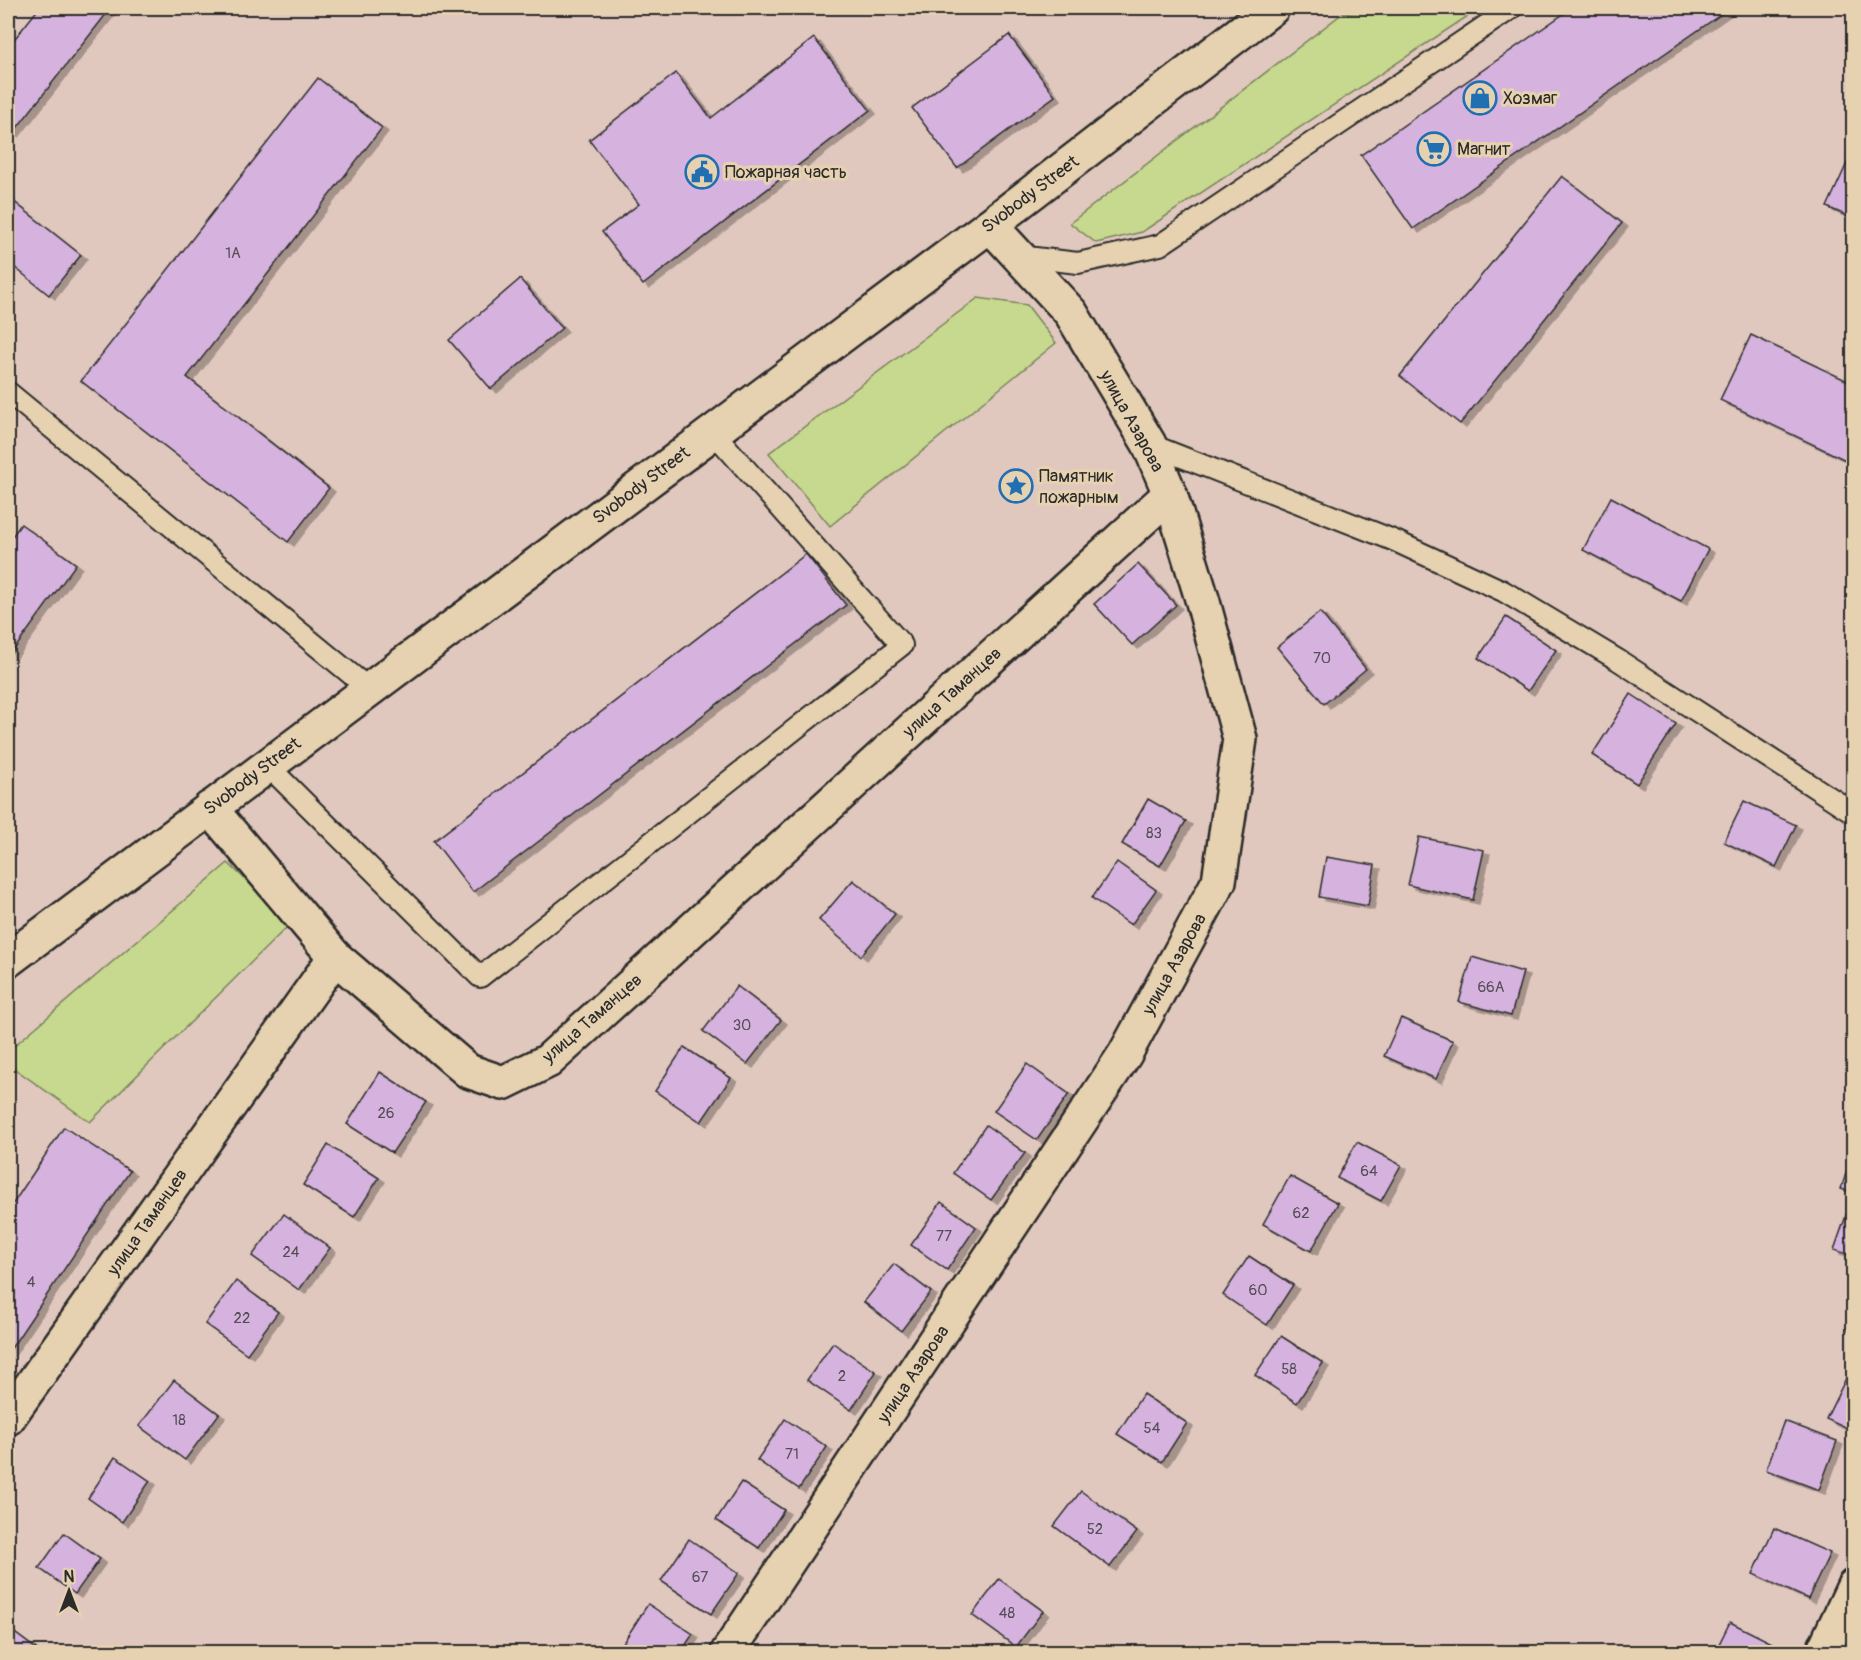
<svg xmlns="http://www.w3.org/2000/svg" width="1861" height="1660" viewBox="0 0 1861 1660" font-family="Pangolin,sans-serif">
<defs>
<filter id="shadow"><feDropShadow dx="6" dy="4" stdDeviation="0" flood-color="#0004"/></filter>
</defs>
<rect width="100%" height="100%" fill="#e1c8be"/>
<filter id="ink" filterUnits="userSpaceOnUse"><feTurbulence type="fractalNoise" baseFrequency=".0167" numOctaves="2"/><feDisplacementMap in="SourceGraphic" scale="12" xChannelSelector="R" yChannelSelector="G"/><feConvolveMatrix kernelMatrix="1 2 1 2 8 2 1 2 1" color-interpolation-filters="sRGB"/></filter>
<g filter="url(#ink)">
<g fill="#c6d98e" stroke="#78825c" stroke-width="1.5">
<path d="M1418,8H1480L1142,232L1096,243L1070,223L1343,13L1412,10Z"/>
<path d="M978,298L1027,305L1056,343L830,526L769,453Z"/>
<path d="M228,863L291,923L90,1122L8,1064V1051Z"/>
</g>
<g fill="#d5b3de" stroke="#2b2b2b" stroke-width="1.5" filter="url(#shadow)">
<path d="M39,8H111L13,133L8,129V47Z"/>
<path d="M1572,8H1730L1413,229L1361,155Z"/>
<path d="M1009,35L1055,96L957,168L912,108Z"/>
<path d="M814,38L870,110L643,285L602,232L639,204L589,140L676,73L711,118Z"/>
<path d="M318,78L382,128L187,377L329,488L288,542L81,381Z"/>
<path d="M1854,148V219L1827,207Z"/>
<path d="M1562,176L1622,223L1460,424L1400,376Z"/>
<path d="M8,197L81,255L49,295L8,262Z"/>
<path d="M520,279L562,328L491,389L449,340Z"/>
<path d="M1751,335L1854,384V464L1720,400Z"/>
<path d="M1611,497L1708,549L1681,601L1583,550Z"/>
<path d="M21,524L76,564L8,658V542Z"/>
<path d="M806,554L846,605L473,892L434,841Z"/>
<path d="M1138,564L1176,605L1132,645L1094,604Z"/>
<path d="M1320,612L1366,669L1324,704L1277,647Z"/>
<path d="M1506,617L1556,650L1528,691L1478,658Z"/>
<path d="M1631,694L1676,724L1637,784L1592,755Z"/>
<path d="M1148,799L1186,821L1160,866L1122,844Z"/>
<path d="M1744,801L1796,825L1776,867L1724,842Z"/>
<path d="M1419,837L1484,850L1473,900L1408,885Z"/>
<path d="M1326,857L1375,865L1368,906L1319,897Z"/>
<path d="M1117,862L1156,890L1131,925L1092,898Z"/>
<path d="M853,880L895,914L861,956L819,920Z"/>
<path d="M1472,957L1523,972L1511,1016L1459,1002Z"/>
<path d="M737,986L781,1020L747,1064L703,1031Z"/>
<path d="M1401,1018L1453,1041L1436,1079L1384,1056Z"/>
<path d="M684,1047L731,1078L701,1122L655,1091Z"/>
<path d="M1027,1064L1069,1094L1037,1140L994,1111Z"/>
<path d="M380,1072L426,1102L392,1153L347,1124Z"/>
<path d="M986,1125L1025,1153L991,1200L953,1173Z"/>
<path d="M64,1127L130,1171L8,1353V1211Z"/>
<path d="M1357,1142L1401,1165L1381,1201L1337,1178Z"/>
<path d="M328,1145L379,1178L354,1217L303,1185Z"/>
<path d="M1854,1149V1193L1841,1189Z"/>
<path d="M1290,1176L1338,1203L1311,1251L1263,1224Z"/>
<path d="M941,1202L976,1227L947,1270L911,1245Z"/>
<path d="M1849,1207L1854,1208V1256L1834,1250Z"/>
<path d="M284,1214L330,1248L299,1290L252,1256Z"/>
<path d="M1249,1256L1293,1285L1267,1325L1223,1295Z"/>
<path d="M894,1264L931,1292L901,1331L864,1302Z"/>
<path d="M236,1281L278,1312L247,1354L205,1324Z"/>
<path d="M1854,1295V1331L1848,1330Z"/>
<path d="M1281,1336L1323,1363L1297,1403L1255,1375Z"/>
<path d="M833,1343L876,1372L851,1410L807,1380Z"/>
<path d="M1854,1362V1432L1826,1419Z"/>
<path d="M174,1380L219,1414L185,1460L139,1426Z"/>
<path d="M1143,1394L1187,1423L1162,1462L1117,1434Z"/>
<path d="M785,1419L827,1447L799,1489L757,1460Z"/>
<path d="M1784,1421L1837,1441L1819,1490L1766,1470Z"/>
<path d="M115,1457L150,1481L122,1522L88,1498Z"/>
<path d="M741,1482L784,1510L759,1548L716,1520Z"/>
<path d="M1081,1491L1137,1532L1110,1567L1054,1526Z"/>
<path d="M1774,1528L1830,1553L1808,1599L1753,1574Z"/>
<path d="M64,1533L100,1559L75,1594L39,1568Z"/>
<path d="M689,1539L739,1573L711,1614L661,1581Z"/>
<path d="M999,1579L1043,1611L1016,1647L972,1615Z"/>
<path d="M648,1604L693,1634L681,1652H624L619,1649Z"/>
<path d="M1730,1622L1784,1649L1782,1652H1715Z"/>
<path d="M8,1628L36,1649L34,1652H8Z"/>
</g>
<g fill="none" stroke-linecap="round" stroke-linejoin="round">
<g stroke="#2b2b2b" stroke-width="24">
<g id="lane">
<path d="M1018,256L1078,263L1160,245L1512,8"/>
<path d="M8,392L369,689"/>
<path d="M1149,444L1393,540L1503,591L1618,660L1854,813"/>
<path d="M267,765L480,977L902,645L713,432"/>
</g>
</g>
<g stroke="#2b2b2b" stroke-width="38">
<g id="street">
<path d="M210,808L335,957L468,1071L503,1083L548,1061L1170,494"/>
<path d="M8,1418L335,957"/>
<path d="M728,1652L1125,1054L1219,881L1240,739L1203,602L1170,494L1149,444L1071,313L990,225"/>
<path d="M1823,1652L1854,1586"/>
</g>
</g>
<g stroke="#2b2b2b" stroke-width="38">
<path id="secondary" d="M8,960L990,225L1272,8"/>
</g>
<use href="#lane" stroke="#e6d1b0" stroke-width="20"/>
<use href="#street" stroke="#e6d1b0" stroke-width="33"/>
<use href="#secondary" stroke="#e6d1b0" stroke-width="33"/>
</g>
</g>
<defs>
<g id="shop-ring" transform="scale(1.725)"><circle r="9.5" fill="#e6d1b0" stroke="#1f6fb2" stroke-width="1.5"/><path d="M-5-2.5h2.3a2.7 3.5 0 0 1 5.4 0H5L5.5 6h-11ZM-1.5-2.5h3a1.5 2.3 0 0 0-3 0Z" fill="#1f6fb2"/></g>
<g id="supermarket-ring" transform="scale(1.725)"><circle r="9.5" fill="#e6d1b0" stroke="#1f6fb2" stroke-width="1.5"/><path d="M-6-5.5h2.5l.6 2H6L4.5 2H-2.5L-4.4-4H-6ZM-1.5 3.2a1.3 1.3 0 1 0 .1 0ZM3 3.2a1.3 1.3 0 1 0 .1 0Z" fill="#1f6fb2"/></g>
<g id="civic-ring" transform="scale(1.725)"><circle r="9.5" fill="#e6d1b0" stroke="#1f6fb2" stroke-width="1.5"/><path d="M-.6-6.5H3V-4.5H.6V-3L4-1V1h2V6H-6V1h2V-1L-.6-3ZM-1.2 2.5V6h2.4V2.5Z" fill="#1f6fb2"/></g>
<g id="sight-ring" transform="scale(1.725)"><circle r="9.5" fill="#e6d1b0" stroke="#1f6fb2" stroke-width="1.5"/><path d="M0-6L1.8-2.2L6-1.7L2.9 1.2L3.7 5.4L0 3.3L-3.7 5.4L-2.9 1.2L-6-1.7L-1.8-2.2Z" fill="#1f6fb2"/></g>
</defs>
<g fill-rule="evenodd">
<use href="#shop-ring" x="1480" y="98"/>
<use href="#supermarket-ring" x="1434" y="149"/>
<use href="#civic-ring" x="702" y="172"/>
<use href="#sight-ring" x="1016" y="486"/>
</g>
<g text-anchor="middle" stroke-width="6" stroke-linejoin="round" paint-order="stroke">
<g font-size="15" fill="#564d58">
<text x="233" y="258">1А</text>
<text x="1322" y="663">70</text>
<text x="1154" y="838">83</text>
<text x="1491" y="992">66А</text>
<text x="742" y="1030">30</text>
<text x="386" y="1118">26</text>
<text x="1369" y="1176">64</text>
<text x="1301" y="1218">62</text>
<text x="944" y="1241">77</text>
<text x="291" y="1257">24</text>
<text x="31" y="1287">4</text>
<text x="1258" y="1295">60</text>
<text x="242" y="1323">22</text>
<text x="1289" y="1374">58</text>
<text x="842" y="1381">2</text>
<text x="179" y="1425">18</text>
<text x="1152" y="1433">54</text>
<text x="792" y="1459">71</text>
<text x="1095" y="1534">52</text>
<text x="700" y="1582">67</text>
<text x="1007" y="1618">48</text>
</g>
<g font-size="18" fill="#2b2b2b" stroke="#e6d1b0" text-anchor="start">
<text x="1503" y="104">Хозмаг</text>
<text x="1457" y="155">Магнит</text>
<text x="725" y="178">Пожарная часть</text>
<text x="1039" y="482">Памятник<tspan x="1039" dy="21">пожарным</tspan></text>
</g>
<g font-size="18" fill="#2b2b2b" stroke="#e6d1b0">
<text transform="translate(1030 194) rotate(-37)" y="6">Svobody Street</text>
<text transform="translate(1132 421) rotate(61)" y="6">улица Азарова</text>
<text transform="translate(641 485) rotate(-37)" y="6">Svobody Street</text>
<text transform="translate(952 692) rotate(-42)" y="6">улица Таманцев</text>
<text transform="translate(252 776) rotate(-37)" y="6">Svobody Street</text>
<text transform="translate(1174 964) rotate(-61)" y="6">улица Азарова</text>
<text transform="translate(592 1018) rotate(-41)" y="6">улица Таманцев</text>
<text transform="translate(147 1222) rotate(-55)" y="6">улица Таманцев</text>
<text transform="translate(913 1374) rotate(-56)" y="6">улица Азарова</text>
</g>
</g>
<rect width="1861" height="1660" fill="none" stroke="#e6d1b0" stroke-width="30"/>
<rect x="15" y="15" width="1831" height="1630" fill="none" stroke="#2b2b2b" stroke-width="2" filter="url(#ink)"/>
<g transform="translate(69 1591)" stroke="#e6d1b0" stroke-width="4.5" paint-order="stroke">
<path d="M0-4.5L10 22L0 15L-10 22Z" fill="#2b2b2b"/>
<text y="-9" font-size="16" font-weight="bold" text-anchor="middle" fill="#2b2b2b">N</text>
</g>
</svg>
